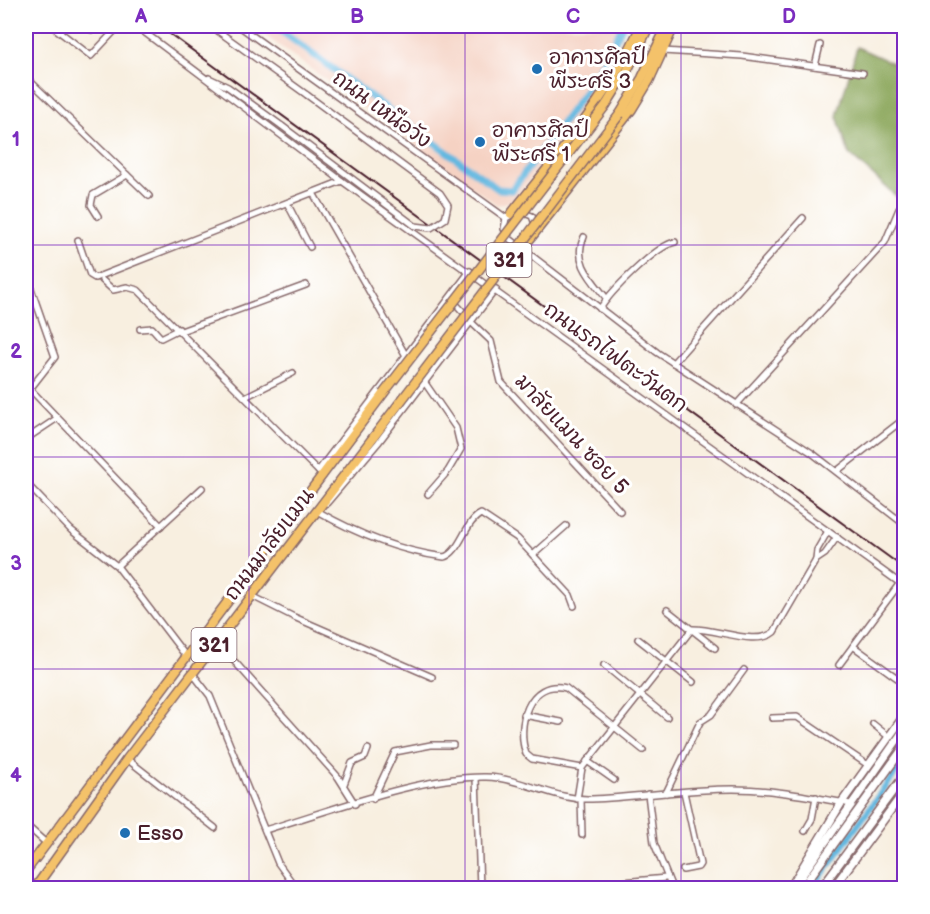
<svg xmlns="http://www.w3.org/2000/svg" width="930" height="914" viewBox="0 0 930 914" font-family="'Balsamiq Sans','Playpen Sans Thai',sans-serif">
<rect width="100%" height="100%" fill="#fff"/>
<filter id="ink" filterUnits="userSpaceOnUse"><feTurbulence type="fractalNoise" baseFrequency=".0167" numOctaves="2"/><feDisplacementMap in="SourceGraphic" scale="12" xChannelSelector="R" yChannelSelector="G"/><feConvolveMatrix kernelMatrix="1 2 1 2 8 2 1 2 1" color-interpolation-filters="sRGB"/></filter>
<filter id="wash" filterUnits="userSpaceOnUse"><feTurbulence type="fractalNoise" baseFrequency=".008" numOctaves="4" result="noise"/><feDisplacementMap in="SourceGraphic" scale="24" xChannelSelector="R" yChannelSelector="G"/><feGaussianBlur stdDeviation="1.35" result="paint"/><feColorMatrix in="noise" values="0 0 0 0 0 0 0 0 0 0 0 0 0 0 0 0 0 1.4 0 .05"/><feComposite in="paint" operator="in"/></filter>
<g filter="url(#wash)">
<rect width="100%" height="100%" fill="#f8efe0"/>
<path fill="#f5d2c3" d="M252,26H626L608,67L592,93L514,201L497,205Z"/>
<path fill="#89a558" stroke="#6a6242" stroke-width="1.5" d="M857,47L899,66L897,87L904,88V203L849,154L837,116Z"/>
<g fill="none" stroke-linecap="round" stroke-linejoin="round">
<g stroke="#64b8e0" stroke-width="7">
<path d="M274,26L498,189L512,190C550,137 596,85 622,26"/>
<path d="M812,888L904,761"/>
</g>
</g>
</g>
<g filter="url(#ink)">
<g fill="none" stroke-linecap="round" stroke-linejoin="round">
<g stroke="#87686a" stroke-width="8">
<g id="minor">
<path d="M52,26L91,56L119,26"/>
<path d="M80,26L92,30L97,26"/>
<path d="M136,26L342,181L904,586"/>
<path d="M211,26L307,95"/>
<path d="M239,26L506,218"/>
<path d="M663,51L742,56L863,73"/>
<path d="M815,66L820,45"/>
<path d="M26,77L149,196"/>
<path d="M209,78L228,87L282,126"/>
<path d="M313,193L405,354"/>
<path d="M287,203L310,247"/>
<path d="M98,216L91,205L93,195L127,175"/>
<path d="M26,220V221"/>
<path d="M536,227L532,216L519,211L506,218L504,229L510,239L658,353L812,453L904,524"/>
<path d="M584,237C572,261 592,280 607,299"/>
<path d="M78,240L90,275L95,278L342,181"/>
<path d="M26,274L55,357L30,389L161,526"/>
<path d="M102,280L113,290L127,287L138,290L323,476"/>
<path d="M454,302L468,317"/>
<path d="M600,309C610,292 656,246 675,242"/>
<path d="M472,323L491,341L501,382L620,511"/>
<path d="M140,329L152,328L161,338L179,329"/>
<path d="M181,331L306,285"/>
<path d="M673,363L803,218"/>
<path d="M425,383L456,428L461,449L448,471L428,494"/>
<path d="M245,397L293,373"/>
<path d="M736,405L885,242L899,209L904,207"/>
<path d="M26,439L56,419"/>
<path d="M318,471L470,271"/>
<path d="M837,471L904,419"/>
<path d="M26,483L71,530L117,566L185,655"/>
<path d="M327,503L378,443L496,289"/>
<path d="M317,511C355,533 400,551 444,557C461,552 465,521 481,514L517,538L570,595L574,606"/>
<path d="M533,555L566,526"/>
<path d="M816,560L825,554L837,537"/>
<path d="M117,566L202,488"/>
<path d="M252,596L294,617L432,677"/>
<path d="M667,610L715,648"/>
<path d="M638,639L693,682"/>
<path d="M217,642L338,777L355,804"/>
<path d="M853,646L904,683"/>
<path d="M604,665L667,717"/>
<path d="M839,665L900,583"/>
<path d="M193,674L210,696L278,863L296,888"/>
<path d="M524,715L561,722"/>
<path d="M772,718L797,717L868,765"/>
<path d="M873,724L889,737"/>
<path d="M127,759L215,828"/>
<path d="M587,761L614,780"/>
<path d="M582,768L532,759L526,754C516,726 528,679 566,688L643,750"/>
<path d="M476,778L480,888"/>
<path d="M344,784L352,763L365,757L368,749"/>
<path d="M666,793L700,722L711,715L744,670"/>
<path d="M648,794L654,843L672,888"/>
<path d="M373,799L395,752L431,745H453"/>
<path d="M577,799L582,768L692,629C716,628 756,647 774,632L816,560L817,550L828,531"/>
<path d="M581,799L582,835"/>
<path d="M26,825L46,843"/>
<path d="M265,830C330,811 419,776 486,777C523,778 556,801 592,799C639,797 686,789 733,789C773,789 812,797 851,804"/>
<path d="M805,831L812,819L816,797"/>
<path d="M683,870L698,867L700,864L684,792"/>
<path d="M579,886L666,878"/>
</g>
</g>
<g stroke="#87686a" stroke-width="10">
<g id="tertiary">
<path d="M795,885L802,888L904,747"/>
<path d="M790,888L842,802L904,716"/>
<path d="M793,888L904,730"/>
<path d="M821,888L904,776"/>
<path d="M833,888L904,792"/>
</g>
</g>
<g stroke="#87686a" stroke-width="11">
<g id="trunk">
<path d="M606,105L627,71L649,26"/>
<path d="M620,114L642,78L667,26"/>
<path d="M511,214C559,154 609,96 641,26"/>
<path d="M522,249L632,109L649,81L674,26"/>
<path d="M26,871L383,394"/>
<path d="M35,888L127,759L398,405"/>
</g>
</g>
<use href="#minor" stroke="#fff" stroke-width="5"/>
<use href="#tertiary" stroke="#fff" stroke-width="7"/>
<use href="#trunk" stroke="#f4c26a" stroke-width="8"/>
<path stroke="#4a1f2b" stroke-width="2" d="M159,26L904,568"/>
<g stroke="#87686a" stroke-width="8" stroke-linecap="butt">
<path id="minor-bridge" d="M282,126L415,226L431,228L445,219L448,205L440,193L307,95"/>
</g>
<g stroke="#87686a" stroke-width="11" stroke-linecap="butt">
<g id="trunk-bridge">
<path d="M383,394L606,105"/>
<path d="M398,405L620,114"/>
</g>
</g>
<use href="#minor-bridge" stroke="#fff" stroke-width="5"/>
<use href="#trunk-bridge" stroke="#f4c26a" stroke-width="8"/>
</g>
</g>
<path fill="none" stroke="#7b2cbf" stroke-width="1.5" stroke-opacity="0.55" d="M249,26V888M465,26V888M681,26V888M26,245H904M26,457H904M26,669H904"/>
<g fill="#1f6fb2" stroke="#fff" stroke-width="2">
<circle cx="537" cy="69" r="6"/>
<circle cx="480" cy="142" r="6"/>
<circle cx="125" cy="833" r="6"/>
</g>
<g text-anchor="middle" stroke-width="6" stroke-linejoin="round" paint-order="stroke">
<g fill="#fff" stroke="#80626b" stroke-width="1.5">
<rect x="486.5" y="243" width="45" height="34" rx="4.5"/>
<rect x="191.5" y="628" width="45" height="34" rx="4.5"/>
</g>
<g font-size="20" font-weight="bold" fill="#4a1f2b">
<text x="509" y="267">321</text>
<text x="214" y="652">321</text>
</g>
<g font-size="21" fill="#4a1f2b" stroke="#fff" text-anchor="start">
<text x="549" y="64">อาคารศิลป์<tspan x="549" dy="24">พีระศรี 3</tspan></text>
<text x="492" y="137">อาคารศิลป์<tspan x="492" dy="24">พีระศรี 1</tspan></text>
<text x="137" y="840">Esso</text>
</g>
<g font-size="21" fill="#4a1f2b" stroke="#fff">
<text transform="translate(382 109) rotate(36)" y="7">ถนน เหนือวัง</text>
<text transform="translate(616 357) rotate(36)" y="7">ถนนรถไฟตะวันตก</text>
<text transform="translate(572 434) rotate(47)" y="7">มาลัยแมน ซอย 5</text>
<text transform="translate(269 544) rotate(-53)" y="7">ถนนมาลัยแมน</text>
</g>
</g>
<rect width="930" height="914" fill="none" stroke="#fff" stroke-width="66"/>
<rect x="33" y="33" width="864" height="848" fill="none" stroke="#7b2cbf" stroke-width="2"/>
<g font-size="20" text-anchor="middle" font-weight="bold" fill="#7b2cbf">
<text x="141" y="23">A</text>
<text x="357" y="23">B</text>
<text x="573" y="23">C</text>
<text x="789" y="23">D</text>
<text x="16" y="146">1</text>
<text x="16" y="358">2</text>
<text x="16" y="570">3</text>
<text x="16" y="782">4</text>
</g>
</svg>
